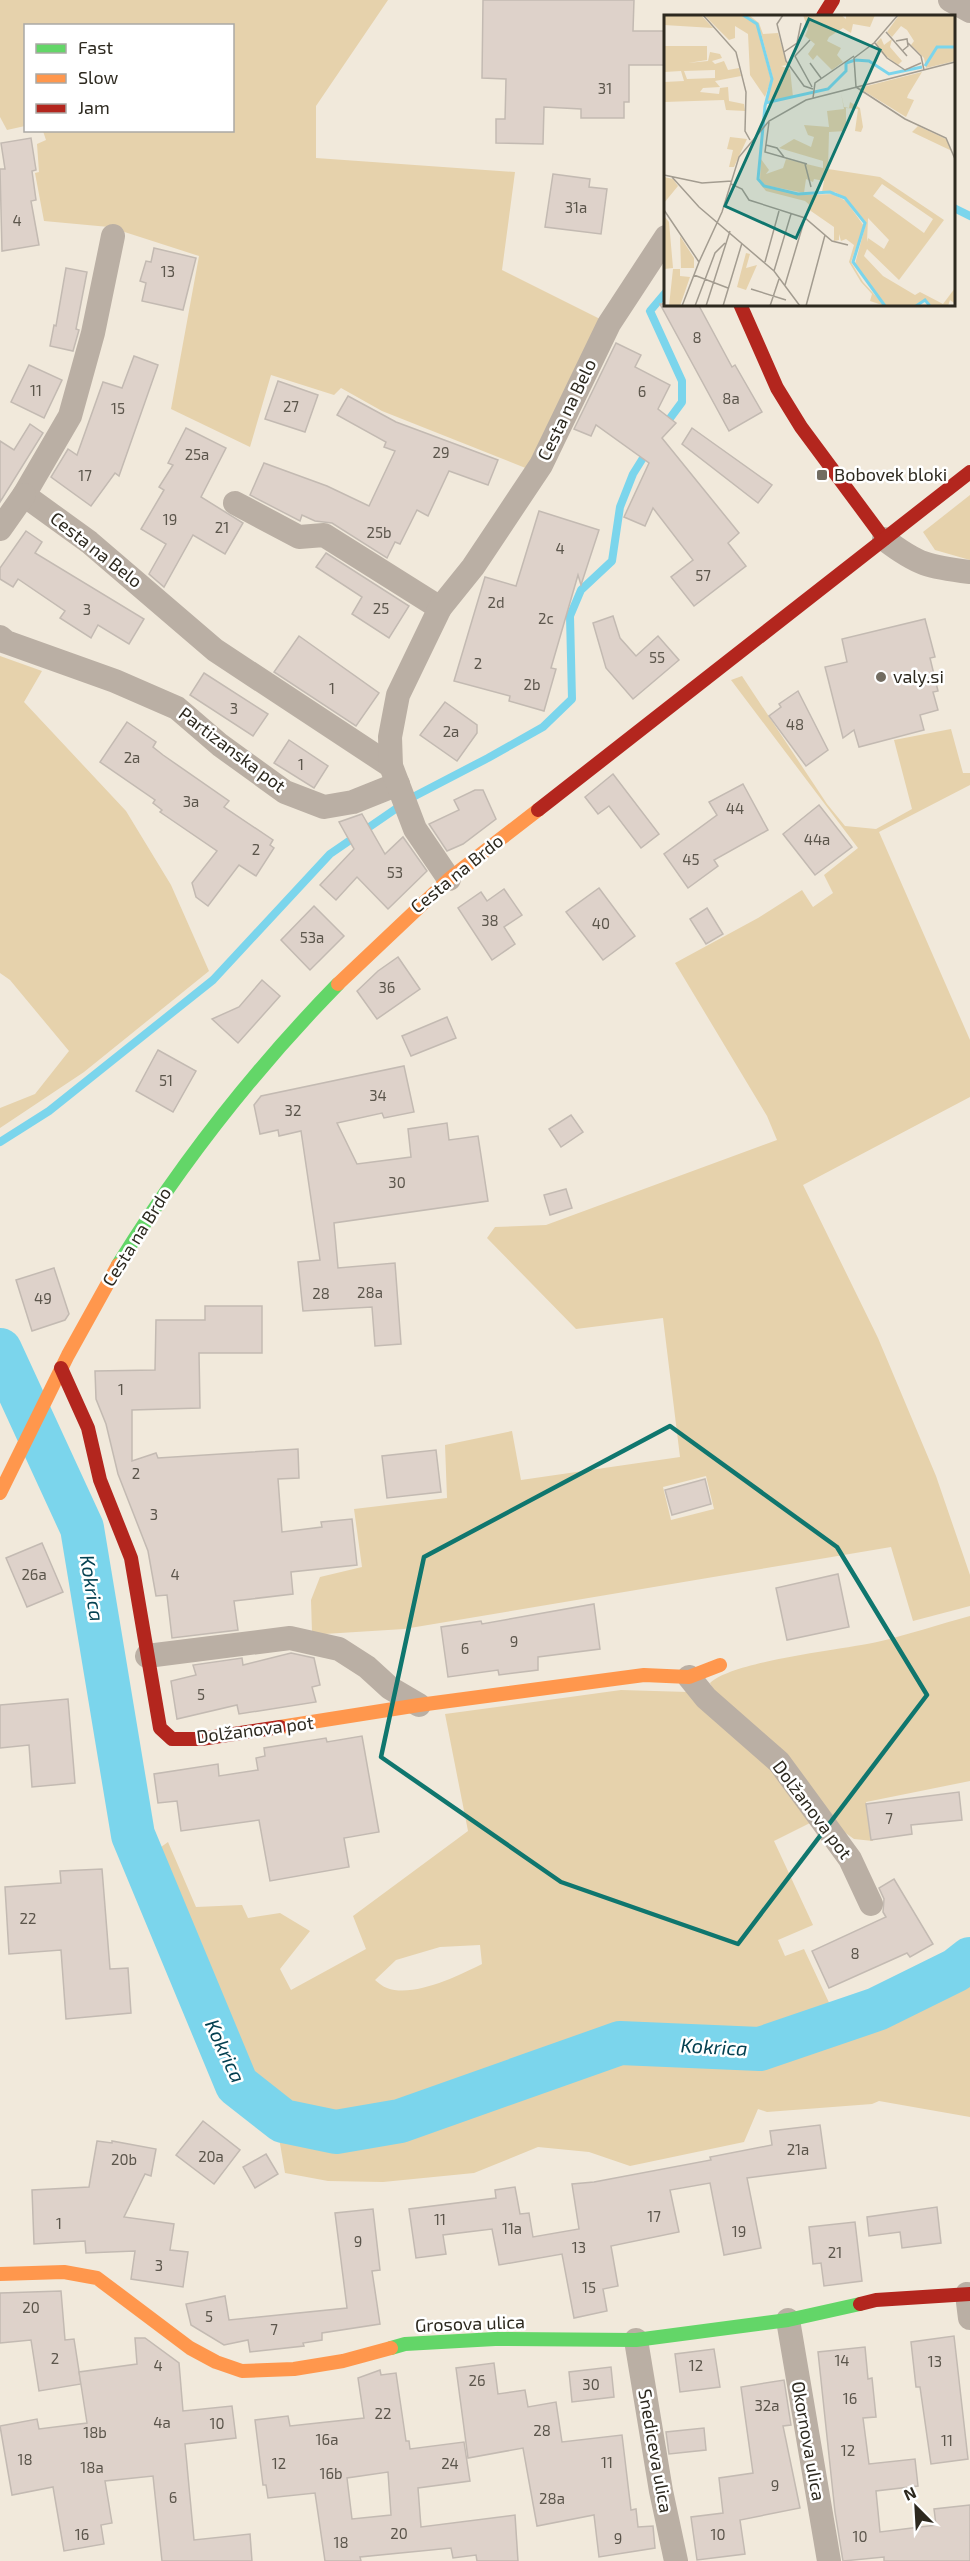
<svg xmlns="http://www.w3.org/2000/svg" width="970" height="2561" viewBox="0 0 970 2561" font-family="'Exo 2',sans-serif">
<rect width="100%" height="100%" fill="#f1e9db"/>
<g fill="#e6d2ac" fill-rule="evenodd">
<path d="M0,0H388L316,106V158L515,172L502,270L602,320L528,469L382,411L341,388L334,395L271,375L250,447L171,409L199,256L109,227L44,221L35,173L39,172L37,144L46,140L43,131L232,130V26H26L25,126L7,130L0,117Z"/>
<path d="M970,495V560L935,550L923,532Z"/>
<path d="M0,656L42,671L24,702L126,811L171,885L209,971L84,1072L0,1128V1108L35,1094L69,1051L10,980L0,973Z"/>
<path d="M742,676L827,804L845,826L876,829L912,809L894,740L951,729L963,773H970V785L879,832L970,1040V1097L803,1185L878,1338L936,1476L970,1575V1606L913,1621L891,1547L404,1629L324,1634L312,1632L311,1600L320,1577L362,1567L354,1509L447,1498L445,1445L512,1431L521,1480L680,1457L663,1318L576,1329L487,1238L495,1227L546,1225L777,1140L767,1116L675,963L758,918L802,890L813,907L833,893L824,875L858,848L731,680ZM706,1476L714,1509L671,1520L663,1487Z"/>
<path d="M970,1616V1781L866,1802L873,1841L854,1839L837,1827L719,1703L710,1683C733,1661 840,1650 877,1642C908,1635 939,1624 970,1616Z"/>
<path d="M621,1690L688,1692L765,1755L816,1820L774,1841L813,1925L778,1940L785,1956L804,1949L832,2009L739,2038L652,2034L590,2043L427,2103L336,2121L305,2117L271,2096L250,2076L231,2045L189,1941L171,1889L161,1847L168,1842L196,1907L242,1905L248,1918L280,1913L310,1931L280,1969L291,1990L366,1949L353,1916L468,1831L445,1714ZM480,1945L482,1964C458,1976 413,1998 387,1988C383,1987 379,1983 375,1980L396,1960L440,1947Z"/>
<path d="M970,1972V2117L879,2101L872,2104L767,2112L758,2109L744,2142L630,2166L589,2152L538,2147L474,2173L383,2182L328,2181L285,2173L278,2132L307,2137L363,2136L406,2127L457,2106L531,2084L624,2051L654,2048L704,2057L757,2061L815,2046L867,2024L941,1992Z"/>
</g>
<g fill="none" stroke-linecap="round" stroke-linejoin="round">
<g stroke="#7bd5ec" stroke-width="8">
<path d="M954,208L970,216"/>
<path d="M665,425L682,402V381L650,311L666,292"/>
<path d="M0,1142L49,1111L213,980L330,854L413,797L488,758L543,727L572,699L570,616L581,590L612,561L620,507L633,474L648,450"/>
</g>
<path stroke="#7bd5ec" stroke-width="44" d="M0,1350L82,1528L133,1835L237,2085L283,2121L336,2132L400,2121L620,2043L760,2049L877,2009L956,1970L970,1959"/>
</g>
<g fill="#ded2ca" stroke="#c3bab2" stroke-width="1.5" fill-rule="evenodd">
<path d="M483,0H634L633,31H666V65H629V102H624V118H581V109L544,107L543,144L496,143V119H505L506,79L482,78Z"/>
<path d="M31,138L36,170L32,171L36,200L31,201L39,245L2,251L0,169H5L1,143Z"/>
<path d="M553,174L590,179L589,187L607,189L601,234L545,227Z"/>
<path d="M154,248L196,258L183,310L142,301L146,283L140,281L146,261L151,262Z"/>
<path d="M66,268L87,272L76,329L79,330L73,351L50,346L54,325L56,326Z"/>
<path d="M660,304H698L732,367L735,365L762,412L729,431Z"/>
<path d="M616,343L641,355L635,367L670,385L658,409L676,423L662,438L739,533L728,543L746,566L694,606L671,577L693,560L653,508L645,526L624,517L649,463L596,425L591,436L574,429Z"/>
<path d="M134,356L158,365L119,476L115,473L91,506L51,477L68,449L77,455L103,382L122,388Z"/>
<path d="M29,365L62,380L44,418L11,402Z"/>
<path d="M278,381L318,395L305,432L265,419Z"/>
<path d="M348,396L396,422L498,460L488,485L449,471L428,516L417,510L400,544L395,542L387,558L332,523L315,521L302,515L300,521L250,495L264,463L327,486L369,506L395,451L384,447L386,442L337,415Z"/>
<path d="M30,424L43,433L0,502V441L14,450Z"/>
<path d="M186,428L226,448L201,497L243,523L225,554L193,535L164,587L149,574L166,544L141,529L164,490L159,487L173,465L168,463Z"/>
<path d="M692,428L772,485L758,503L682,444Z"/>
<path d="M539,511L599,530L581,585L578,575L551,668L556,669L544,711L509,701L510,696L454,681L485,577L516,586Z"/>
<path d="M26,531L42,542L35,553L144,619L129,644L98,625L91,638L60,618L65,611L18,579L13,587L0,579V568Z"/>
<path d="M326,553L409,606L389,638L352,614L362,597L316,567Z"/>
<path d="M613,616L620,638L636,656L658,636L679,660L633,699L606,668L593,623Z"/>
<path d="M925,619L935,657L930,658L938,691L933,692L938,710L920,715L924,730L859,747L854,730L843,738L825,667L847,662L842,639Z"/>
<path d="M299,636L379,693L356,726L274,672Z"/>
<path d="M204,673L268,714L253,736L190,695Z"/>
<path d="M798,691L828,750L806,766L769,716L781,707L779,704Z"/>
<path d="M445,702L477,725V733L457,761L420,735Z"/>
<path d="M127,722L156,742L153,747L163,755L229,801L224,807L273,840L270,845L274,848L256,876L239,865L208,906L196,897L192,883L217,851L160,812L162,810L153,803L155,800L100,762Z"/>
<path d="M289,740L328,766L314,788L274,763Z"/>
<path d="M613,774L659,834L641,848L609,806L598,814L585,797Z"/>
<path d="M743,784L768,830L714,860L718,866L688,888L664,854L717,815L709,802Z"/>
<path d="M475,790H483L496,819L463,844L447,851L429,824L459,810L454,800Z"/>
<path d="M819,805L852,847L815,875L783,834Z"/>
<path d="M362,814L385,854L403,837L427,871L388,909L357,877L336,900L320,885L354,849L339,822Z"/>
<path d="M599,888L635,936L603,960L566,912Z"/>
<path d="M504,889L522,915L504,927L515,944L492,960L458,908L481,892L487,901Z"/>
<path d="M314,906L344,936L310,970L281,940Z"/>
<path d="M707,908L723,934L706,944L690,919Z"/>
<path d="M398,957L420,989L377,1019L357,991L378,971Z"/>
<path d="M262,980L280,996L238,1043L212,1019L239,1007Z"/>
<path d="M447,1017L456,1038L411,1056L402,1036Z"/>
<path d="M158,1050L196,1071L173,1112L136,1091Z"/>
<path d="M404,1066L414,1112L384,1118L382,1113L337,1123L357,1164L411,1157L408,1129L447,1123L449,1140L478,1136L488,1201L334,1223L338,1268L395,1263L401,1344L375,1346L372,1307L303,1311L298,1262L320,1260L301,1131L279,1136L278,1130L260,1134L254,1105L261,1096Z"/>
<path d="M571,1115L583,1132L561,1147L549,1129Z"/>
<path d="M566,1189L572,1208L550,1215L544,1195Z"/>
<path d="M54,1268L69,1314L65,1320L32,1331L16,1280Z"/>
<path d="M205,1306H262V1353H199L200,1408L132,1410V1461L156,1453L158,1458L298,1449L299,1478L278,1479L282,1532L322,1527L321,1522L352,1519L357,1565L291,1572L293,1594L234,1601L238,1630L172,1638L167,1595L156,1596L148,1551L118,1474L106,1424L96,1399L95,1371L155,1370L156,1320H205Z"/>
<path d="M436,1450L441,1492L387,1498L382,1456Z"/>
<path d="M705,1479L711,1504L672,1515L665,1490Z"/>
<path d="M42,1543L63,1592L27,1607L6,1558Z"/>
<path d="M838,1574L849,1627L787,1640L776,1588Z"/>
<path d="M594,1604L600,1649L538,1657V1670L499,1675L498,1670L448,1677L441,1627L481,1621L482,1624Z"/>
<path d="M291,1653L314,1658L320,1685L312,1687L316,1702L239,1714L237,1705L177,1719L171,1681L196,1675L193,1665L242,1658L243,1665Z"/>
<path d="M68,1699L75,1783L32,1787L29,1745L0,1748V1705Z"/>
<path d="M362,1736L379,1832L344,1838L349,1867L270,1881L259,1820L181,1831L177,1801L158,1803L154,1774L218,1764L219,1776L258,1770L256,1758L265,1756L264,1748L326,1738L327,1742Z"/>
<path d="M959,1792L962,1820L911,1825L912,1834L871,1840L866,1804Z"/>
<path d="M102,1869L110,1969L128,1968L131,2013L66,2019L61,1950L9,1954L5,1887L61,1883L60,1871Z"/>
<path d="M894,1879L933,1944L910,1957L907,1953L829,1988L812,1951L886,1917L883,1912L884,1899L879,1888Z"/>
<path d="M203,2121L240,2150L214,2184L176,2155Z"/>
<path d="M820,2125L826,2168L747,2178L761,2248L724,2255L710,2183L670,2190L679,2232L611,2246L618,2286L603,2289L607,2311L574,2318L562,2254L499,2265L492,2229L443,2235L446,2254L416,2258L409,2209L496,2198L495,2190L515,2187L520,2214L529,2213L533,2237L579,2229L572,2184L594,2182L711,2160L710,2157L772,2145L770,2131Z"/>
<path d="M97,2141L112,2143V2141L156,2149L151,2176L145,2174L124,2217L174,2224L170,2250L188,2252L183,2287L131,2279L135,2251L86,2253L85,2241L34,2244L32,2190L89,2187Z"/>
<path d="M266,2154L278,2174L255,2188L243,2167Z"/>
<path d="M937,2207L941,2243L902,2248L900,2232L869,2236L867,2217Z"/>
<path d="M373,2209L380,2270L372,2271L380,2324L322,2333V2340L303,2343L304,2346L250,2352L248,2340L224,2345L191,2325L186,2304L225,2296L229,2320L347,2308L335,2213Z"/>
<path d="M855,2222L862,2281L824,2286L821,2263L813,2264L809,2227Z"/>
<path d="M61,2291L65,2340L74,2339L81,2384L39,2391L31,2340L0,2343V2293Z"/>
<path d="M954,2336L968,2459L931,2464L920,2387H916L911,2342Z"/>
<path d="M135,2338H145L179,2363L183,2411L232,2406L236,2438L185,2444L194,2540L250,2534L252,2561H162L153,2476L105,2481L112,2523L101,2525L104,2544L64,2551L53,2487L12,2495L0,2426L37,2419L39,2429L87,2423L79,2372L137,2364Z"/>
<path d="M865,2347L868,2379L872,2378L876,2417L863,2418L869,2464L915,2459L918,2486L876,2491L880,2532L936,2525L934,2509L970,2505V2561H884V2557L843,2561L835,2512L818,2352Z"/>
<path d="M714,2349L720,2387L680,2392L675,2354Z"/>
<path d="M494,2363L498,2394L525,2390L528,2407L556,2402L562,2442L622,2435L631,2510L636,2509L638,2527L653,2526L655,2548L599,2557L594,2515L537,2526L523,2448L468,2458L456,2368Z"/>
<path d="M611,2367L614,2397L572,2402L569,2372Z"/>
<path d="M380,2370L381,2375L396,2373L406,2441H409L410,2449L464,2442L470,2481L418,2488L421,2527L515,2515L518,2561H477L476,2555L453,2558L451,2548L360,2557L361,2561H325L315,2493L268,2498L266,2485H263L255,2420L288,2416L290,2426L364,2418L358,2378ZM388,2472L391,2515L352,2519L347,2478Z"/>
<path d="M784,2380L791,2425L783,2426L800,2508L740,2520L745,2554L697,2560L691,2517L723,2513L719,2478L753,2473L741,2387Z"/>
<path d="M704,2428L706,2450L669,2454L666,2432Z"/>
</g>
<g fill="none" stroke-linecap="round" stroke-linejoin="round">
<g stroke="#baafa4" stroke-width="24">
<path d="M950,0L970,11"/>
<path d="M113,236L93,333L70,416L24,495L89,542L215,650L391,766"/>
<path d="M235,503L299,537L324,535L440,608"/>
<path d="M0,529L24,495"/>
<path d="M884,539C918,565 929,567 970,572"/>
<path d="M0,637L6,642L115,681L177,708L220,745L285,792L324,807L353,802L398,784"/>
<path d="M449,879L415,829L391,766L390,737L398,695L440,608L473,567L541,465L609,324L666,237"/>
<path d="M147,1656L290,1638L339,1649L367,1667L390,1688L419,1705"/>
<path d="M689,1677L706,1698L779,1762L850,1859L871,1904"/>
<path d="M967,2294L970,2318"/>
<path d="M788,2320L829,2561"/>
<path d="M636,2340L661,2491L676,2561"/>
</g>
<g stroke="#63d668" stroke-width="14">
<path d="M118,1265C181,1163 254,1070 338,984"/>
<path d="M391,2348L405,2344L495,2339L636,2340L788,2320L860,2304"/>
</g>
<g stroke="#ff974d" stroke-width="14">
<path d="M338,984L449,879L538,810"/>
<path d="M0,1493L68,1355L118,1265"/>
<path d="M280,1727L419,1705L644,1675L689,1677L720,1665"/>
<path d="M0,2274L64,2272L97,2278L190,2348L216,2362L242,2371L294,2369L343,2361L391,2348"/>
</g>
<g stroke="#b3261e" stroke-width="14">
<path d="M823,16L833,0"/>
<path d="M740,304L777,388L801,427L884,539"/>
<path d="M538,810L970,472"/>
<path d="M61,1368L88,1428L100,1480L131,1558L160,1728L172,1739H201L280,1727"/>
<path d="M860,2304L876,2300L970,2294"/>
</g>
</g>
<path fill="none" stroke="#0f766e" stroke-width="4.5" stroke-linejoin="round" d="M670,1426L837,1547L927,1695L738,1944L561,1882L381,1757L424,1557Z"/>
<g fill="#726c61" stroke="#fff" stroke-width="2">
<rect x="816" y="469" width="12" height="12" rx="3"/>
<circle cx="881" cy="677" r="6"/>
</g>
<g text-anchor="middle" stroke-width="5" stroke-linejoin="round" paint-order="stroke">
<g font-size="15" fill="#5c564c">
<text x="605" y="94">31</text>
<text x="576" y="213">31a</text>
<text x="17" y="226">4</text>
<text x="168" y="277">13</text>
<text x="697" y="343">8</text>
<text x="36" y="396">11</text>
<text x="642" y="397">6</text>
<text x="731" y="404">8a</text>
<text x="291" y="412">27</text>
<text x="118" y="414">15</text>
<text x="441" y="458">29</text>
<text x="197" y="460">25a</text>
<text x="85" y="481">17</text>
<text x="170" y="525">19</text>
<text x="222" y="533">21</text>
<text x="379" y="538">25b</text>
<text x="560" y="554">4</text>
<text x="703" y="581">57</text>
<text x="496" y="608">2d</text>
<text x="381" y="614">25</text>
<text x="87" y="615">3</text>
<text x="546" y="624">2c</text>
<text x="657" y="663">55</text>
<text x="478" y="669">2</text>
<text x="532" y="690">2b</text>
<text x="332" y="694">1</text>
<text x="234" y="714">3</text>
<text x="795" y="730">48</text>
<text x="451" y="737">2a</text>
<text x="132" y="763">2a</text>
<text x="301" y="770">1</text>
<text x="191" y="807">3a</text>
<text x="735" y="814">44</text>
<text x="817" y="845">44a</text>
<text x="256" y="855">2</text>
<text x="691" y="865">45</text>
<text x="395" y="878">53</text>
<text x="490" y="926">38</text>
<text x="601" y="929">40</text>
<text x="312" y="943">53a</text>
<text x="387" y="993">36</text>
<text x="166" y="1086">51</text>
<text x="378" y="1101">34</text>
<text x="293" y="1116">32</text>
<text x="397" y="1188">30</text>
<text x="370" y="1298">28a</text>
<text x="321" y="1299">28</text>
<text x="43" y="1304">49</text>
<text x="121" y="1395">1</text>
<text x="136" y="1479">2</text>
<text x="154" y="1520">3</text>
<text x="34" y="1580">26a</text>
<text x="175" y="1580">4</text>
<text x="514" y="1647">9</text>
<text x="465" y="1654">6</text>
<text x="201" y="1700">5</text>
<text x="889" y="1824">7</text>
<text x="28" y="1924">22</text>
<text x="855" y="1959">8</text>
<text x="798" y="2155">21a</text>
<text x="211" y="2162">20a</text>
<text x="124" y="2165">20b</text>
<text x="654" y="2222">17</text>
<text x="440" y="2225">11</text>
<text x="59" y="2229">1</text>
<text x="512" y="2234">11a</text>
<text x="739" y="2237">19</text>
<text x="358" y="2247">9</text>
<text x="579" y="2253">13</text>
<text x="835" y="2258">21</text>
<text x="159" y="2271">3</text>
<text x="589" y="2293">15</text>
<text x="31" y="2313">20</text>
<text x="209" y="2322">5</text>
<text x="274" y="2335">7</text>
<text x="55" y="2364">2</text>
<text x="842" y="2366">14</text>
<text x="935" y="2367">13</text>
<text x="158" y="2371">4</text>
<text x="696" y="2371">12</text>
<text x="477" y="2386">26</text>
<text x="591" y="2390">30</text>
<text x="850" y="2404">16</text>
<text x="767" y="2411">32a</text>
<text x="383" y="2419">22</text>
<text x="162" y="2428">4a</text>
<text x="217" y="2429">10</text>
<text x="542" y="2436">28</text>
<text x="95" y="2438">18b</text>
<text x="327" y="2445">16a</text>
<text x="947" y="2446">11</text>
<text x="848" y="2456">12</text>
<text x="25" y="2465">18</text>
<text x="607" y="2468">11</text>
<text x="279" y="2469">12</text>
<text x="450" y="2469">24</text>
<text x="92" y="2473">18a</text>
<text x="331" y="2479">16b</text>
<text x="775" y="2491">9</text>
<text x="173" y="2503">6</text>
<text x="552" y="2504">28a</text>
<text x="399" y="2539">20</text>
<text x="82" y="2540">16</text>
<text x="718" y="2540">10</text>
<text x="860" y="2542">10</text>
<text x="618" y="2544">9</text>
<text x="341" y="2548">18</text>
</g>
<g font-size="18" fill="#2d291f" stroke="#fff">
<text transform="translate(567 410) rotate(-64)" y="6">Cesta na Belo</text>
<text transform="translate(96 550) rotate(38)" y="6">Cesta na Belo</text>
<text transform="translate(232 750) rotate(37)" y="6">Partizanska pot</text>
<text transform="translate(457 874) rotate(-39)" y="6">Cesta na Brdo</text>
<text transform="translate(137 1237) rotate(-58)" y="6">Cesta na Brdo</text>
<text transform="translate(255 1730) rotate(-7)" y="6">Dolžanova pot</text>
<text transform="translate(812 1810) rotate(53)" y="6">Dolžanova pot</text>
<text transform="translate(470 2324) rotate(-2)" y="6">Grosova ulica</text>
<text transform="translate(808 2441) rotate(80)" y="6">Okornova ulica</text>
<text transform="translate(655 2451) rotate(80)" y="6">Snediceva ulica</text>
</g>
<g font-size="18" fill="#2d291f" stroke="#fff" text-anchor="start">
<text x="834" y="481">Bobovek bloki</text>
<text x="893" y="683">valy.si</text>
</g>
<g font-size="20" font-style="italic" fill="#044151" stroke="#fff">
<text transform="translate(92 1588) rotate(81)" y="7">Kokrica</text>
<text transform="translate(714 2047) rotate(3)" y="7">Kokrica</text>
<text transform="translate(225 2051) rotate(65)" y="7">Kokrica</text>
</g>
</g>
<g transform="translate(664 15)">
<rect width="291" height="291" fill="#f1e9db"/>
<path d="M0,0H37L49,13L0,10ZM40,0H77L92,9L107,65L101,82L86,60L84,19L71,11V23L65,25ZM80,0H85L95,8L99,19L114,18L123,50L117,51L126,54L129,82L103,87L109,63L97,18L91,6ZM139,0H177L182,4V0H211L206,12L189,9L187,18L179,13L165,22L163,26L177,33L173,40L179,47L168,55L153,40L149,45L144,39L151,29L141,21L144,14ZM235,0H291V46L262,53L260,43L247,30L250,26L243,15L237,11L228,22L223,17ZM217,23L220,30L228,24L226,32L238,46L234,50L218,38L212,28ZM0,31H43V45L24,48L44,46L46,37L56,39L58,43L48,46L51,49L60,46L64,55L75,53L77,61L51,66L56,72L39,73L36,77L55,79L56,73L64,72L65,86L80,89L81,96L62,95L60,85L0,87V67L20,66L17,56L0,57ZM51,55V63L23,64L20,56ZM258,57L244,80L243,83L250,85L242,102L195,73ZM177,78L180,92L185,93L186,87L196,93L199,112L197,117L191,116L194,94L182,93V116L165,117L164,154L216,162L280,205L235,265L203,234L200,241L219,261L251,280L256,277L279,289L291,273L290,288L286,285L284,291H268L261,285L251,291H222L191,249L202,208L183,184L171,177H158L160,166L150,164L149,167L142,164L140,178L100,170L96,164L97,144L105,155L102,159L119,153L122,144L159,153V146L115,133L130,124L147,132L150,122L144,120L140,110L165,112L163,96L180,94ZM218,169L269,204L260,218L209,181ZM204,203L225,225L220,234L204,223L203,227ZM254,111L282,124L288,136L248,117ZM66,122L83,124L70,152H65L69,135L63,134ZM0,162L9,164L14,171L0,188ZM96,169L138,180L169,179L182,186L200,211L187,247L199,267L221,291L206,286L208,279L197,267L185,247L190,230L182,224L177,226L175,219V225L170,226V212L144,194L148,192L141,186L102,176ZM0,201L5,207L9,253L0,254ZM16,221L30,243V253H17ZM82,238L86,239L82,253L93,250L82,275L73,272ZM9,254H16V261L26,262L16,291H5Z" fill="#e6d2ac" fill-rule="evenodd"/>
<path fill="none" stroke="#7bd5ec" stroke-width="3" d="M79,0L93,9L108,64L101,91L94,164L100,171L134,179L166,177L181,183L201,208L189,247L221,291M261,51L273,32H291M101,88L164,74L182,56V48L191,45L205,46L225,59L258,52M252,291L261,285L266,291"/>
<path fill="none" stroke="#a39c90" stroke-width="1.5" d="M39,0L72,37L82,77L81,116L86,125M119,0L113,9L122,46L140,71L149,74M222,17L243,41M146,25L131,41L148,72M232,26L243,24L244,31L238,36M211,28L223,43L241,55L257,48M244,28L257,41L260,55M120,37L133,28L137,8M146,48L157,63M192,72L241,104L282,123L291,144M192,72L190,43L210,28L234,0M149,83L151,68L190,41M105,107L101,137L143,149M102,130L113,133L120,142M141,149L147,172M0,160L38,168L68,166M8,162L35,192L110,256L136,291M67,169L78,174L85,185L141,203L168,226L184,230M0,195L35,247L18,291M35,247L58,197L75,142L105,106L142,85L291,47M101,247L115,196M110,256L127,199M30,260L64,273M121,270L141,203M87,274L122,285M31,291L51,238L61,228M42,291L66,216M59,291L78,228M106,291L115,264M142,291L161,220"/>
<path fill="#0f766e" fill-opacity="0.15" stroke="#0f766e" stroke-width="3" d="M145,4L216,35L132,223L61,191Z"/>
<rect width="291" height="291" fill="none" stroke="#2d291f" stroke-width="3"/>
</g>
<rect x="24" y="24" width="210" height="108" fill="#ffffff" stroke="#aba9a5" stroke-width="1.5"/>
<rect x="36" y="44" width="30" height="9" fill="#63d668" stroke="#aba9a5" stroke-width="1.5"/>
<text x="78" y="54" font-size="18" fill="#2d291f">Fast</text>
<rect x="36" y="74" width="30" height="9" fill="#ff974d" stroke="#aba9a5" stroke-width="1.5"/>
<text x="78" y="84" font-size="18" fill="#2d291f">Slow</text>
<rect x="36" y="104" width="30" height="9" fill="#b3261e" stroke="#aba9a5" stroke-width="1.5"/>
<text x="78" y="114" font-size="18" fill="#2d291f">Jam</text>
<g transform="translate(916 2507) rotate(336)" stroke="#ffffff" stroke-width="4.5" paint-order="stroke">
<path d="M0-4.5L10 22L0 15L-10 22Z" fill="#2d291f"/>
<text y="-9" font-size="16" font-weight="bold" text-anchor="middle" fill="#2d291f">N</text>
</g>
</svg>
